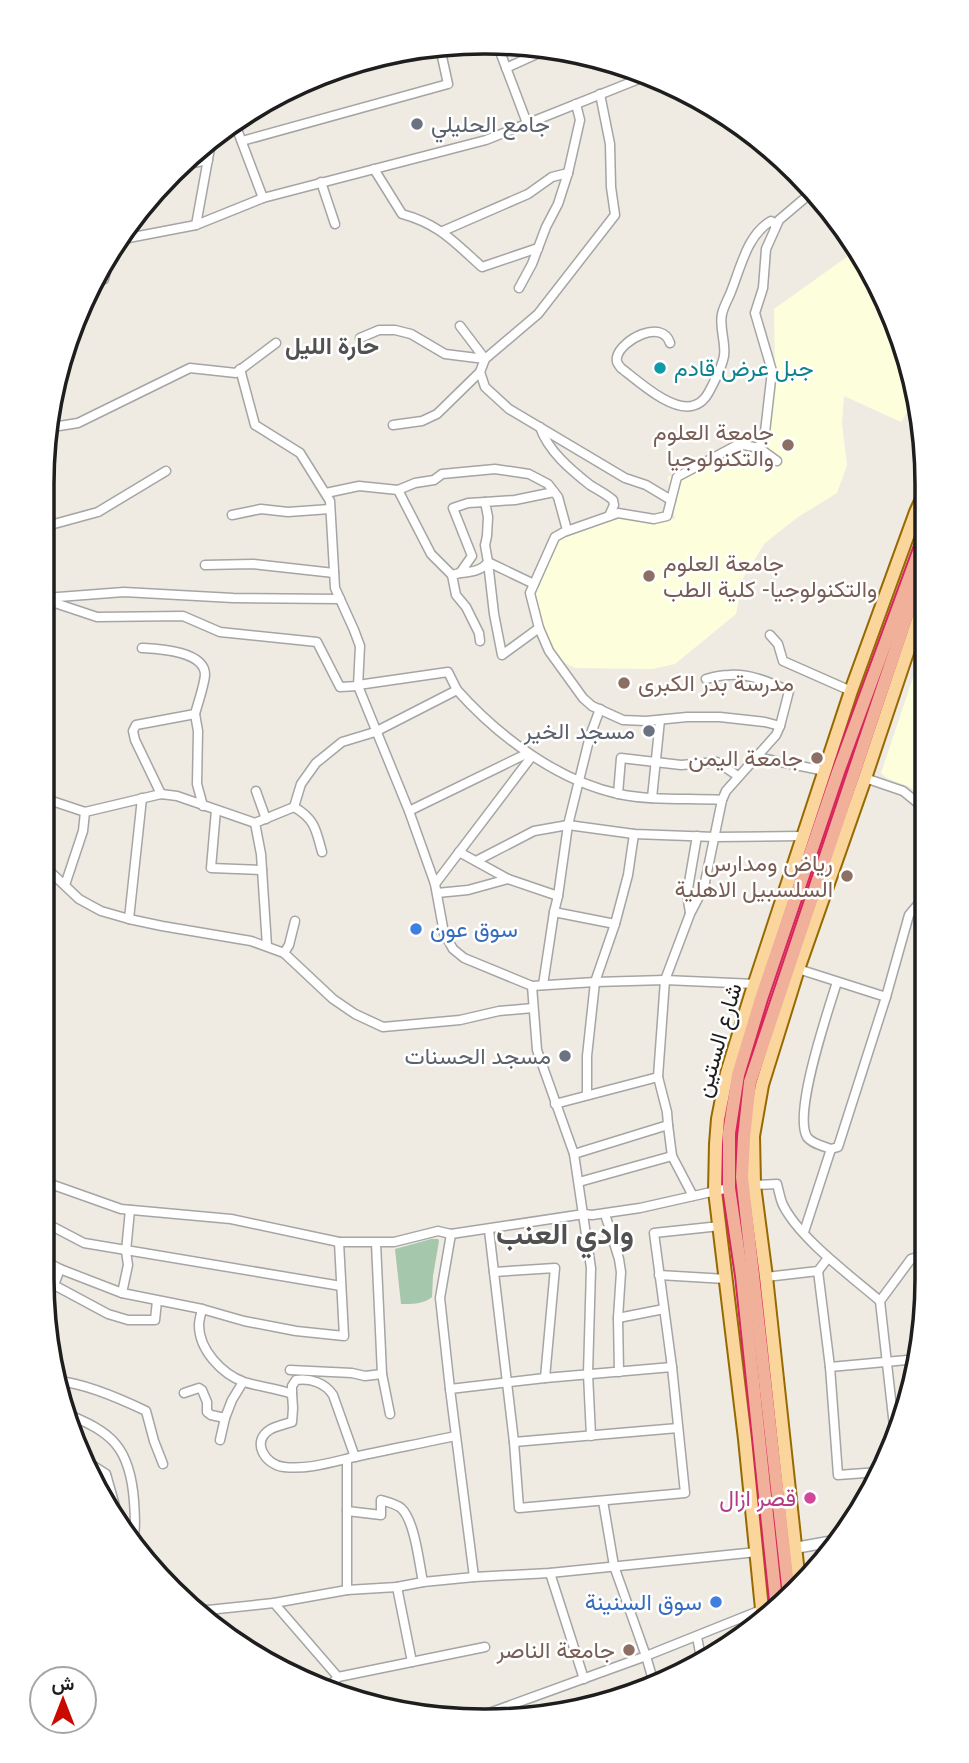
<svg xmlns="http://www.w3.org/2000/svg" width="969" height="1763" viewBox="0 0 969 1763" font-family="Lato,Vazirmatn,sans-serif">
<rect width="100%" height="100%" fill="#efebe3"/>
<g fill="#fdffdc">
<path d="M858,249L903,342L922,423L907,413L901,422L844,396L842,424L847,465L837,493L798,517L765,543L743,578L736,614L675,664L652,669L575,668L559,660L542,632L536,596L537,585L556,538L615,516L675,519L668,477L771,426L775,371L774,309Z"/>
<path d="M924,645V797L908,786L886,778L881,773Z"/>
</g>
<path fill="#a5c7ab" d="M431,1239H438L439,1241L433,1276L432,1297C425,1304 411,1304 401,1304L395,1249Z"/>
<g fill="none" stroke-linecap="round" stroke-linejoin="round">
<g stroke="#a5a5a5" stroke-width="11">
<g id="minor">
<path d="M499,49L527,123"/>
<path d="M506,68L550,48"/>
<path d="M600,94L610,144L611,187L615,215L538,314L485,359L480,372L485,387L509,409L625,478L646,485L671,500"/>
<path d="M235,124L263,198"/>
<path d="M242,141L448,84L441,52"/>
<path d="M188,164L208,160"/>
<path d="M374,169L402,214C439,224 454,242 482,267L538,248"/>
<path d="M321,182L335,224"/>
<path d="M196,225L212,137"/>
<path d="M443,231L528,194L552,177L568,173"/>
<path d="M123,239L196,225L263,198L486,140L639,79"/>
<path d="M95,279H104L110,253"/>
<path d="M519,288L532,264L546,227L558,204L568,173L580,120L576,104"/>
<path d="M360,338L379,330H395L411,334L445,354L485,359L460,326"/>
<path d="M670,343C662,318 621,340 617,357C616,362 618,364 621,368C637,380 673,414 695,405C704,402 708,394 712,386C717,376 722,367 724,356C726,342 719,328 722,314C724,305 729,298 732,289C741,266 748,234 771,221L776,224L775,228"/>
<path d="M240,369L255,425L300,453L330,501L335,588L354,630L360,646L358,686L409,811L435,884L444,933L453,949L464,958L532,986L595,982L665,980L755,984"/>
<path d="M48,425L59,426L78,423L190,368L236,373L276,343"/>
<path d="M393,425L422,421L437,414L480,372"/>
<path d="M540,427C548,451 571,470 590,485C598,490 606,494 613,500L614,505L609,516"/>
<path d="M759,448L765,432L772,371L755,313L763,288L766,249L779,220L812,192"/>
<path d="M777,461L759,448L739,444L677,477L667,516L654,519L618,513L564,532L555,537L530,593L539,628L549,651L583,698L592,706L623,720L646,721L687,717H720L765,722L780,726"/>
<path d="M398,490L431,554L452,575L460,573"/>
<path d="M326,493L359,486L398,490L415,483L434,480L442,474L495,469L529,474L548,484L558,497L567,530"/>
<path d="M485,502L468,503L453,508L472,556L460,573C470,572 482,571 488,562"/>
<path d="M232,515L261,509L288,512L330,509"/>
<path d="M43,527L98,512L166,471"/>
<path d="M488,562L494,614L502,655L539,628"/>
<path d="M205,565L253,564L334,573"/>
<path d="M452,575L456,595L466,607L479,633L480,641"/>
<path d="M534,584L488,562L485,545L487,536L488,517L485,502L515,500L554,492"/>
<path d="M45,598L124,592L233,598L340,599"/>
<path d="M43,599L97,617L183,616L220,632L317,642L340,687L358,686"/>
<path d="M770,635L778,644L783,661L851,691"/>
<path d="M142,648C159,649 205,651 205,675C204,686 198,703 195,714L136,725L133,731L135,740L161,794"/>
<path d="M358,685L448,672L457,690"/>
<path d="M195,714L198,731L197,784L203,806"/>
<path d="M756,757L825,771"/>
<path d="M865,778L903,791L924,808"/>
<path d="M256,791L266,819"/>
<path d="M618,794L621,758L681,765L717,762L738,776"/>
<path d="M43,798L85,812L161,794L177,796L255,823L294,807L301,784L316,763L342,742L375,732L457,690C498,736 558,781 619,794C653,801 688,798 722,800"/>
<path d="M652,798L660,720"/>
<path d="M294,807C315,819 316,830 322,852"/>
<path d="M216,810L211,868L262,870"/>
<path d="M409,811L528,753"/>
<path d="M255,823L261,854L267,946"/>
<path d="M459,852L508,879L558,896"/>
<path d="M476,861L534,831L568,825L634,834L715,837L803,836"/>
<path d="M42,864L79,899L101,911L129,919L162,926L251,941L284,953L333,999L355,1014L383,1027L460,1020L499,1011L533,1008"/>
<path d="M435,884L532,756"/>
<path d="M65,885L83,831L85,812"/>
<path d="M437,893L468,890L508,879"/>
<path d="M554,912L615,924"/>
<path d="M690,913L687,894L697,836"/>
<path d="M129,919L142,798"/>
<path d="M284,953L289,945L295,921"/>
<path d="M795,968L886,997"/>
<path d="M543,985L554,912L558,896L568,825L590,736L600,709"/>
<path d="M532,986L537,1050L574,1154L591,1268L588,1374L591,1436"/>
<path d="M587,1095V1056L595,982L615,924L628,875L634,834"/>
<path d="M555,1104L658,1077"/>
<path d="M668,1125L672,1156L693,1196"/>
<path d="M831,1149C824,1146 812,1144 807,1137C793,1113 828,1011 837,982"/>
<path d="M574,1154L668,1125L667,1112L658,1077L665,980L690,914L704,887L722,800L726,791L776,735L780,726L789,691C771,683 750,673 729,675C721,675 713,677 706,679"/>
<path d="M42,1181L121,1209L231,1219L339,1242H394L438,1231L451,1234L584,1214L592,1215L640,1208L729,1188"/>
<path d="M579,1182L672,1156"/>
<path d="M754,1185L777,1184C779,1191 780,1199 783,1205C800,1239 851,1276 880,1301"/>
<path d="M605,1214L619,1259L621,1272L618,1318L619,1372"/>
<path d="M42,1221L84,1243L341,1286"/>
<path d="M489,1230L514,1442L519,1508L685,1493L672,1367L654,1233L720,1226"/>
<path d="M804,1232L831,1149L838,1147L886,997L909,915L925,896"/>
<path d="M451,1234L440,1298L450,1389L474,1577"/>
<path d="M376,1243L382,1374L390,1414"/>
<path d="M42,1259L60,1269L122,1293L202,1309L244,1321L296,1331L344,1336L339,1242"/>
<path d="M60,1269L54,1285L108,1314L128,1320H155L157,1301"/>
<path d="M818,1271L830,1367L838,1475L879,1472"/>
<path d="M494,1272L555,1268L545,1378"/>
<path d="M659,1275L726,1279"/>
<path d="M766,1277L818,1271L828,1258"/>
<path d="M122,1293L128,1265L126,1251L130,1210"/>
<path d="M202,1309C201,1314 199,1320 199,1325C199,1350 222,1374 244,1382C260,1387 276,1388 292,1394L293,1408L292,1422C285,1424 277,1426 271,1429C250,1441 265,1465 284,1467C310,1470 335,1461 359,1456C391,1449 423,1443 455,1436"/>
<path d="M618,1318L664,1309"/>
<path d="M830,1367L918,1359"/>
<path d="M290,1370L352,1373L365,1376L382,1374"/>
<path d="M59,1381C86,1384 121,1399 146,1411L154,1441L163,1464"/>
<path d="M450,1389L545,1378L672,1367"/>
<path d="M184,1393L199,1388L202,1390L207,1402V1412L211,1415L225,1418L232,1400L243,1382"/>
<path d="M292,1394V1386L296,1380C311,1378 325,1383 333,1395L355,1457"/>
<path d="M64,1413C113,1432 130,1448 134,1501C135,1516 136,1532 132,1546"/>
<path d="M895,1435L880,1301L911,1259L926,1254"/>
<path d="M220,1440L225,1418"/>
<path d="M514,1442L678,1428"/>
<path d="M347,1460V1590"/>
<path d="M87,1462L106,1474L119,1520"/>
<path d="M603,1501L614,1566L646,1656L655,1687"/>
<path d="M347,1511L381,1515V1500C388,1502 396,1504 401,1508C415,1521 419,1563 423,1582"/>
<path d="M550,1573L584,1679"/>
<path d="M397,1587L412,1662"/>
<path d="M274,1603L338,1677"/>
<path d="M198,1609L208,1610L274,1603L347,1590L397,1587L423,1582L474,1577L550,1573L757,1552"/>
<path d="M697,1637L701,1658"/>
<path d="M329,1687L338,1677L485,1647"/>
<path d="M478,1717L646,1656L761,1610"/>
</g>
</g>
<g stroke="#a5a5a5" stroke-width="13">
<path id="tertiary" d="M795,1548L834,1541"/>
</g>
<g stroke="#966a01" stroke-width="16">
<g id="primary">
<path d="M799,1583L766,1277L754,1185L753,1136L762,1085L798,969L865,778L924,602"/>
<path d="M763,1619L745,1439L715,1191L716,1144L718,1119L727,1073L751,995L851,691L916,512L923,497"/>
</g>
</g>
<g stroke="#d8255c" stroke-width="16">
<g id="trunk">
<path d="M789,1595L742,1177L744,1137L750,1082L924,565"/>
<path d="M777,1610L742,1276L729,1188V1133L738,1075L761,999L838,772L924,538"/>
</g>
</g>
<use href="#minor" stroke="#fff" stroke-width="8"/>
<use href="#tertiary" stroke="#fff" stroke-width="10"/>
<use href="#primary" stroke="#fbd69c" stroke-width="12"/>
<use href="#trunk" stroke="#f0b09a" stroke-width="12"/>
</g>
<g fill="#6b7280" stroke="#fff" stroke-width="2.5">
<circle cx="417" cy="124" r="7"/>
<circle cx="649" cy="731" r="7"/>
<circle cx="565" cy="1056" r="7"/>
</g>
<circle fill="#0f9aa8" stroke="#fff" stroke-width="2.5" cx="660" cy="368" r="7"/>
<g fill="#8d6e63" stroke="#fff" stroke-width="2.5">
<circle cx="788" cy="445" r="7"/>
<circle cx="649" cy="576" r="7"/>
<circle cx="624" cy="683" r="7"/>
<circle cx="817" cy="758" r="7"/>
<circle cx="847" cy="876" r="7"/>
<circle cx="629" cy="1650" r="7"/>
</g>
<g fill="#3f7fe0" stroke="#fff" stroke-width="2.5">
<circle cx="416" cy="929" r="7"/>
<circle cx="716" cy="1602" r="7"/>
</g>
<circle fill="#d1479c" stroke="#fff" stroke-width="2.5" cx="810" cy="1498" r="7"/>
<g text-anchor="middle" stroke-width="5" stroke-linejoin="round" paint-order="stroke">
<g font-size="23" fill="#5b616d" stroke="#fff" text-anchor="end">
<text x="431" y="132" text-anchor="start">جامع الحليلي</text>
<text x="635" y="739">مسجد الخير</text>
<text x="551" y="1064">مسجد الحسنات</text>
</g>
<g font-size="23" fill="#0d838f" stroke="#fff" text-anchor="start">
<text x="674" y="376">جبل عرض قادم</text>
</g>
<g font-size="23" fill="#785e54" stroke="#fff" text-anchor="end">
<text x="774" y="440">جامعة العلوم<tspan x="774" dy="26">والتكنولوجيا</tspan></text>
<text x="663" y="571" text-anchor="start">جامعة العلوم<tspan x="663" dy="26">والتكنولوجيا- كلية الطب</tspan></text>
<text x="638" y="691" text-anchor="start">مدرسة بدر الكبرى</text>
<text x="803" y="766">جامعة اليمن</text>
<text x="833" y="871">رياض ومدارس<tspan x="833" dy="26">السلسبيل الاهلية</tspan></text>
<text x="615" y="1658">جامعة الناصر</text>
</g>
<g font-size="23" fill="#366cbe" stroke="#fff" text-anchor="start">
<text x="430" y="937">سوق عون</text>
<text x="702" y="1610" text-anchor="end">سوق السنينة</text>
</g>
<g font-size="23" fill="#1e1e1e" stroke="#fff">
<text transform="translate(718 1040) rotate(-74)" y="8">شارع الستين</text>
</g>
<g font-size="23" fill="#b23c85" stroke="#fff" text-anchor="end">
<text x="796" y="1506">قصر ازال</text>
</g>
<g font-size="24" font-weight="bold" fill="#515151" stroke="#fff">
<text x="332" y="354">حارة الليل</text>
</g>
<g font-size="30" font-weight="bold" fill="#515151" stroke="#fff">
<text x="565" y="1244">وادي العنب</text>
</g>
</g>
<path d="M0 0H969V1763H0ZM484 54H485A430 430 0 0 1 915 484V1279A430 430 0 0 1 485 1709H484A430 430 0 0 1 54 1279V484A430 430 0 0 1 484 54Z" fill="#fff" fill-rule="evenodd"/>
<path fill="none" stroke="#1e1e1e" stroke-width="3.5" d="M484 54H485A430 430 0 0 1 915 484V1279A430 430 0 0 1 485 1709H484A430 430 0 0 1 54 1279V484A430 430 0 0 1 484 54Z"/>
<g transform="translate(63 1700)"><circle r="33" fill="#ffffff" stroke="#a5a5a5" stroke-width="2"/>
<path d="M0-5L12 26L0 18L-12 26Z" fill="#ca0901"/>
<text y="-10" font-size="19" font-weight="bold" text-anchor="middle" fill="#1e1e1e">ش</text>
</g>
</svg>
